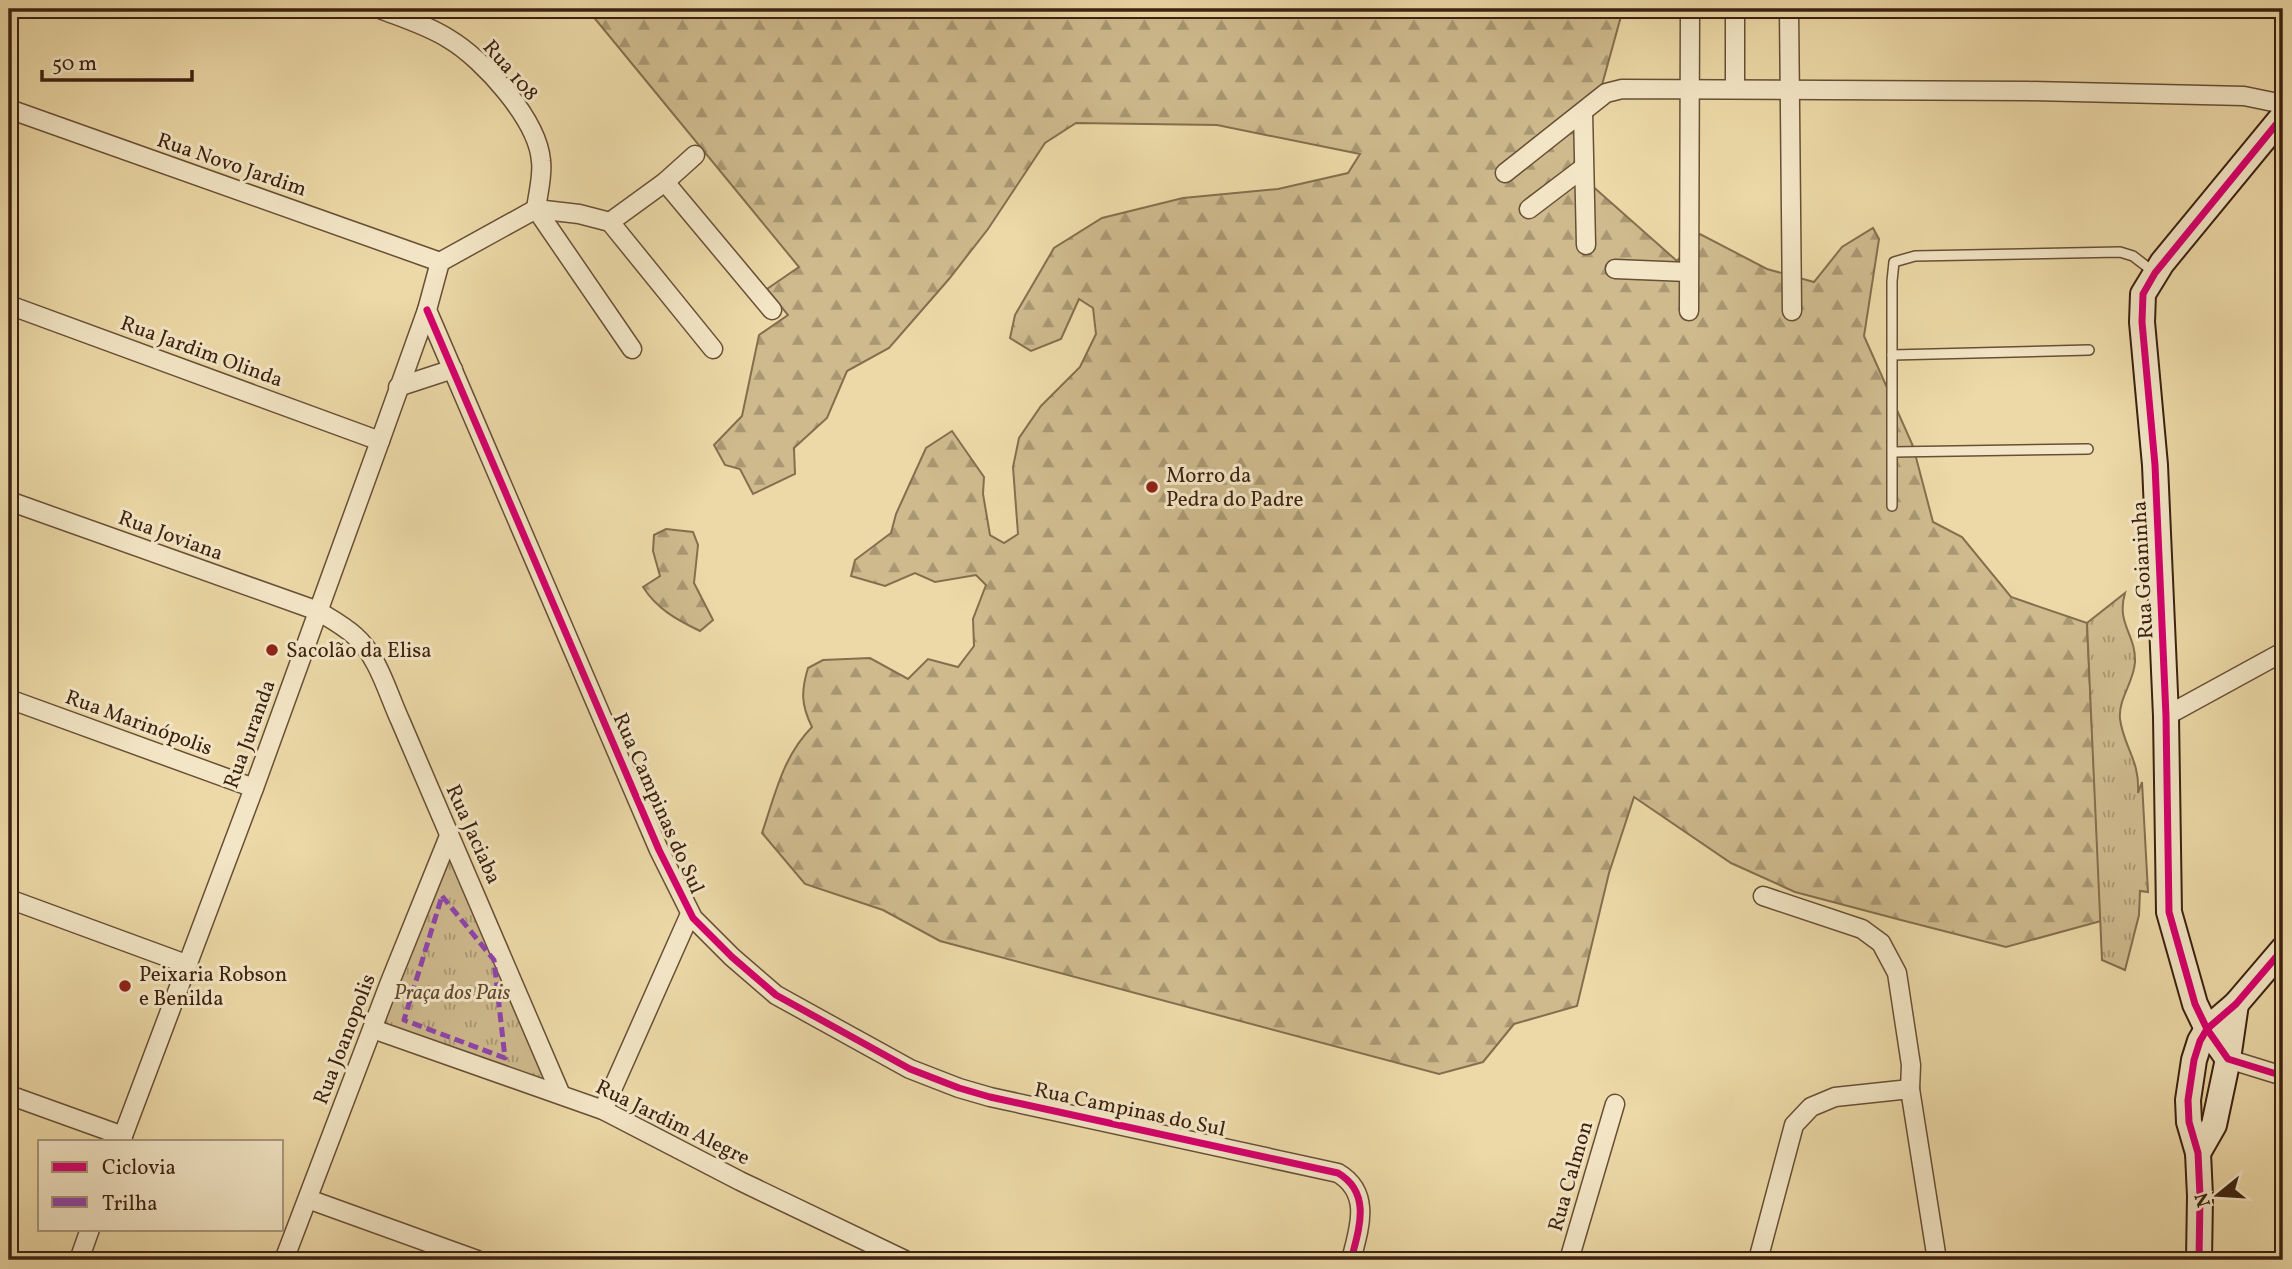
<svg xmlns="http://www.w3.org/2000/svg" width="2292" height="1269" viewBox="0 0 2292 1269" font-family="Vollkorn,serif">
<defs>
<pattern id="forest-firs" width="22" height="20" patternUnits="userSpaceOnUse" patternTransform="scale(1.75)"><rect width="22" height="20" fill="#ceba8d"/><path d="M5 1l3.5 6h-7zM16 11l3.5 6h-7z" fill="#a89772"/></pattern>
<pattern id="park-tufts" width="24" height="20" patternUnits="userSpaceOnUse" patternTransform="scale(1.75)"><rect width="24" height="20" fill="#ceba8d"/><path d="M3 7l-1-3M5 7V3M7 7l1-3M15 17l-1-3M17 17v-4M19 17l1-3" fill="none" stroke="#a89772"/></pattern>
</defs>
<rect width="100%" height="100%" fill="#ecd9a7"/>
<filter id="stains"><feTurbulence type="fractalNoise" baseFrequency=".00286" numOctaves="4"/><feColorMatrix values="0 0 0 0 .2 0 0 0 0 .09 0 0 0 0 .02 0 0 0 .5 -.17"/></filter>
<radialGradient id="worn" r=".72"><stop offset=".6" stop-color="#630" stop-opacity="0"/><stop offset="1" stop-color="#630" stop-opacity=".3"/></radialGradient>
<g fill="url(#forest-firs)" stroke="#856e4e" stroke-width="2">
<path d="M587,9H1623L1597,103L1572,168L1677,261L1700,234L1767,269L1814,282L1842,247L1873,228L1879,239L1864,336L1913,446L1933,522L1962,537L2011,597L2087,623L2101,921L2006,947L1901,920L1795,892L1731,863L1634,797L1609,873L1577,1006L1514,1024L1483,1062L1439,1074L940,941L883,910L805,884L762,833C775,795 783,756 812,727C801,705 801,691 808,668L823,660L870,658L908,679L928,659L958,667L974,646L973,619L986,585L976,575L935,582L915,573L885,586L851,576L855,560L891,533L896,514L926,448L952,431L984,477L983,494L990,535L1004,543L1018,534L1013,467L1019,438L1041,406L1080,367L1096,334L1093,308L1079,299L1061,339L1031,351L1010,338L1015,315L1054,248L1102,218L1183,198L1278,189L1348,173L1360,154L1217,125L1076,123L1045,143L988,229L949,279L889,348L847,371L827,418L794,448L795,474L753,494L740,469L725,465L714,445L742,416L759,335L788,315L767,289L799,267Z"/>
<path d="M666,529L693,532L698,545L694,583L713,620L700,631C677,620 657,609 643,587L660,576L653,551L654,535Z"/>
</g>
<g fill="url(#park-tufts)" stroke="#856e4e" stroke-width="2">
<path d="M2125,593C2116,624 2136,634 2135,662C2134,682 2118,699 2120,719C2124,748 2140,760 2138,793L2142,782L2148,892L2140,891L2139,915L2125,970L2102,960L2087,623Z"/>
<path d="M447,836L561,1094L377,1027Z"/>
</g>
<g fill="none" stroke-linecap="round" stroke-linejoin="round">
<g stroke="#684f36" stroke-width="12">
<g id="lane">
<path d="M1892,355L2089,350"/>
<path d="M1893,452L2088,449"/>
<path d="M1892,506V281L1894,262L1915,256L2120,252L2133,256L2155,273"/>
</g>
</g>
<g stroke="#684f36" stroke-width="21">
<g id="street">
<path d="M380,9C403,18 429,26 449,39C483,59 538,120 541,161C543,176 538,193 536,209L632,349"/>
<path d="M1735,9V89"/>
<path d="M1789,9L1792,311"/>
<path d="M9,109L440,262"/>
<path d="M1583,112L1586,245"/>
<path d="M1505,173L1606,93L1622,89L2028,91L2244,96L2283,104"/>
<path d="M665,182L772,310"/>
<path d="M1529,209L1583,168"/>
<path d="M610,222L665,182L695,155"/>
<path d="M440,262L536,209L579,214L610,222L713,349"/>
<path d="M1615,269L1688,272"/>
<path d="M9,305L380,441"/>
<path d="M427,310L659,850L693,918L732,957L776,995L910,1069L959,1088L990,1097L1338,1173C1372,1193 1359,1229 1351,1260"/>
<path d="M1689,311L1690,9"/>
<path d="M398,387L453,369"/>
<path d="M9,501L318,611C331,619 344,626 355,636C378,656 388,694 400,720L561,1095"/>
<path d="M9,699L254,788"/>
<path d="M2166,716L2283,652"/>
<path d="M1763,896L1862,929L1881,943L1897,973L1911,1065L1910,1089"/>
<path d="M9,899L186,964"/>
<path d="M373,1029L603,1110L740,1181L905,1260"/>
<path d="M2228,1059L2283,1076"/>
<path d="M9,1095L123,1136"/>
<path d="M603,1110L690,914"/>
<path d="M121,1141L254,788L380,441L427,310L440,262"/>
<path d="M308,1199L477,1260"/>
<path d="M79,1260L90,1229"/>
<path d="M284,1260L390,982L449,836"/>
<path d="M1569,1260L1615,1104"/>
<path d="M1758,1260L1794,1125L1811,1107L1835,1097L1910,1089L1937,1260"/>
</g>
</g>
<g stroke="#3c2110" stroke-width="28">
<g id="secondary">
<path d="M2228,1059L2207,1029L2195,1004L2169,912L2166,716L2155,465L2142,322L2143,294L2162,263L2283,116"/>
<path d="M2198,1153L2214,1125L2228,1059L2236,1004"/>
<path d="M2199,1260L2200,1196L2198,1153L2189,1122L2188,1100L2194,1060L2200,1041L2207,1029L2236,1004L2283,949"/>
</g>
</g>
<use href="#lane" stroke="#f3e6c6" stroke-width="9"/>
<use href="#street" stroke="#f3e6c6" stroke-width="18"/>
<use href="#secondary" stroke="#f3e6c6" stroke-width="24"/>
<path stroke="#8e44ad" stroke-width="5" stroke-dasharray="10 5" stroke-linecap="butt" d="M442,896L494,960L505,1058L404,1020Z"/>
<g stroke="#f3e6c6" stroke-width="11">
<g id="cycleway">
<path d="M2283,116L2155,273L2143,294L2142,322L2155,465L2166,716L2169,912L2195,1004L2207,1029L2228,1059L2283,1076"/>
<path d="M427,310L659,850L693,918L732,957L776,995L910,1069L959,1088L990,1097L1338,1173C1372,1193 1359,1229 1351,1260"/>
<path d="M2199,1260L2200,1196L2198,1153L2189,1122L2188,1100L2194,1060L2200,1041L2207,1029L2236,1004L2283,949"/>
</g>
</g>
<use href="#cycleway" stroke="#d6006c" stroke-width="7"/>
</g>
<g fill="#8f2418" stroke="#f3e6c6" stroke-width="2.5">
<circle cx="1152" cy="487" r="7"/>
<circle cx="272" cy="650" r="7"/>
<circle cx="125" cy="986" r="7"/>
</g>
<g text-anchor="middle" stroke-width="6" stroke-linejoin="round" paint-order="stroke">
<g font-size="21" fill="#3c2110" stroke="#f3e6c6">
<text transform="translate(511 70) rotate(49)" y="7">Rua 108</text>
<text transform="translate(232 164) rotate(19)" y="7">Rua Novo Jardim</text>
<text transform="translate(202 351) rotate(20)" y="7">Rua Jardim Olinda</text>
<text transform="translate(171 535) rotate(20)" y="7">Rua Joviana</text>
<text transform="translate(2142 570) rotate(-93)" y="7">Rua Goianinha</text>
<text transform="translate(139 722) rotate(20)" y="7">Rua Marinópolis</text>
<text transform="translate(249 734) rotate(-70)" y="7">Rua Juranda</text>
<text transform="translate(659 803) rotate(66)" y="7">Rua Campinas do Sul</text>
<text transform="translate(474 834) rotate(66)" y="7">Rua Jaciaba</text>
<text transform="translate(344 1039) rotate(-69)" y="7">Rua Joanopolis</text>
<text transform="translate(1130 1109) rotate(12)" y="7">Rua Campinas do Sul</text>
<text transform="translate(673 1122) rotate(26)" y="7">Rua Jardim Alegre</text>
<text transform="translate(1570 1176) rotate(-74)" y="7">Rua Calmon</text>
</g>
<g font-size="21" fill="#3c2110" stroke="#f3e6c6" text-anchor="start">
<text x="1166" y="482">Morro da<tspan x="1166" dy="24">Pedra do Padre</tspan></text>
<text x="286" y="657">Sacolão da Elisa</text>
<text x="139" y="981">Peixaria Robson<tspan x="139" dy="24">e Benilda</tspan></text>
</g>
<g font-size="21" font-style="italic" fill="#60472f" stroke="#f3e6c6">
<text x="452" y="999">Praça dos Pais</text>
</g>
</g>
<rect width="2292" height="1269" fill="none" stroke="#ecd9a7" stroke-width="35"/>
<rect x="10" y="10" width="2271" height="1248" fill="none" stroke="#3c2110" stroke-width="3.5"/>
<rect x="18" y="18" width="2257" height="1234" fill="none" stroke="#3c2110" stroke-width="2"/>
<rect x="38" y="1140" width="245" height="91" fill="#f3e6c6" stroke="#aa977d" stroke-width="2"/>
<rect x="52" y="1162" width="35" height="10" fill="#d6006c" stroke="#aa977d" stroke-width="2"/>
<text x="102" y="1174" font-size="21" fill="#3c2110">Ciclovia</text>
<rect x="52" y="1197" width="35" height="10" fill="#8e44ad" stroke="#aa977d" stroke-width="2"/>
<text x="102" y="1210" font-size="21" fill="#3c2110">Trilha</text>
<g transform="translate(2218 1195) rotate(252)" stroke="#f3e6c6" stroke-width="5" paint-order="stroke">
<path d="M0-5L12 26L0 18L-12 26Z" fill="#3c2110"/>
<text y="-10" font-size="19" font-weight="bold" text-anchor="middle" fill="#3c2110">N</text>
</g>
<path d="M42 70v10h150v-10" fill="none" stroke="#3c2110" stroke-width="3.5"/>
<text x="52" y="70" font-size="21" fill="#3c2110" stroke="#f3e6c6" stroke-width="5" paint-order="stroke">50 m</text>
<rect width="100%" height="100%" filter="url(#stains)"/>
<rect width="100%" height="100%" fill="url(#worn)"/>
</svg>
